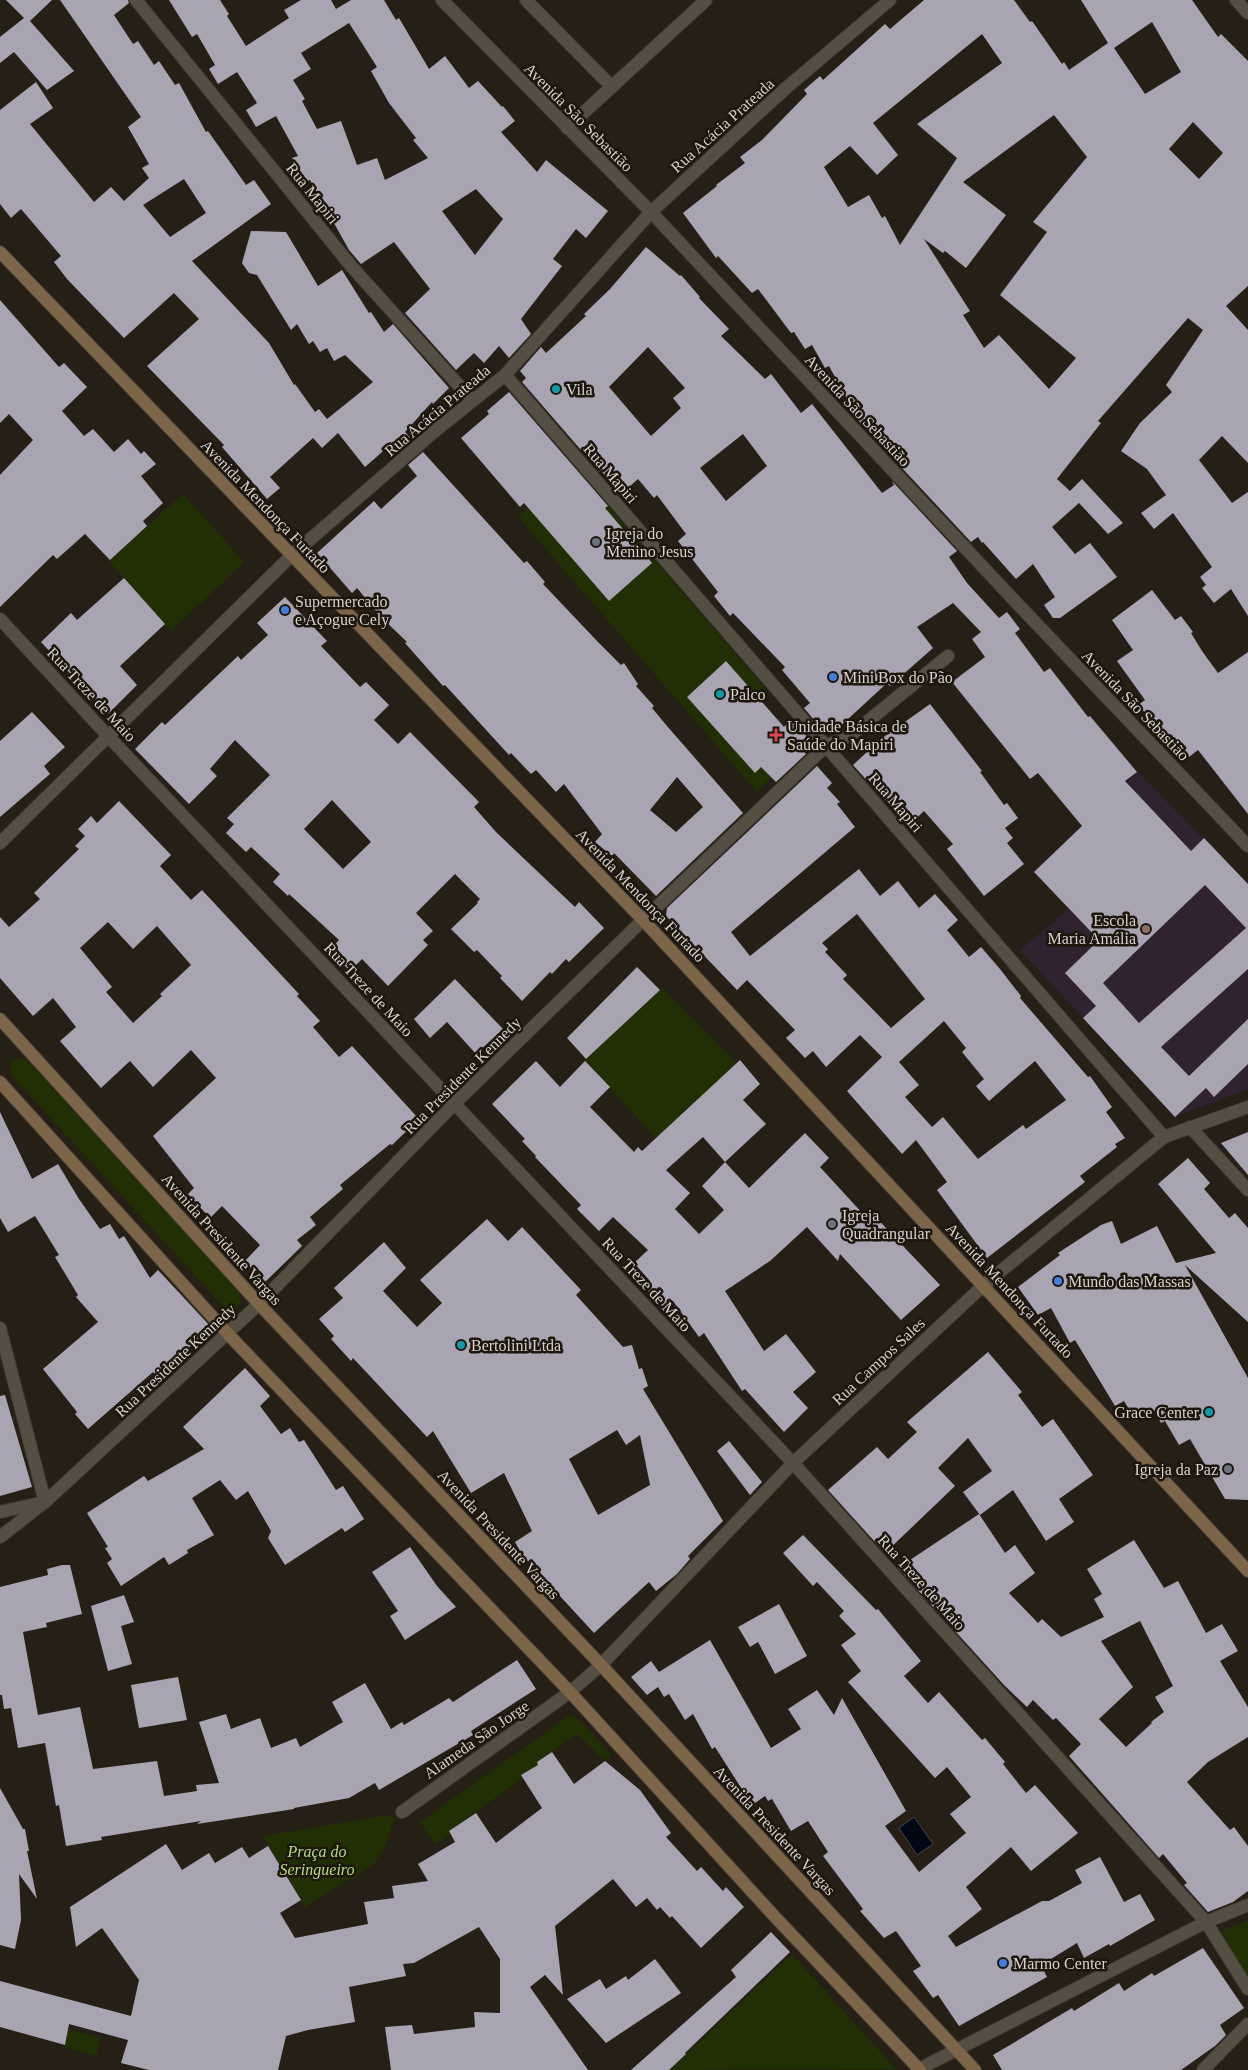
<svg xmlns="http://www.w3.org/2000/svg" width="1248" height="2070" viewBox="0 0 1248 2070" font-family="Georgia,serif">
<rect width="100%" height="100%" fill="#261f15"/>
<path fill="#30222f" d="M1138,772L1248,884V1089L1175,1117L1020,950L1069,909L1034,872Z"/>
<g fill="#203004">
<path d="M573,465L764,687L716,730L755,772L761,767L771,777L757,792L518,517Z"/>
<path d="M183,494L244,562L171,631L109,561Z"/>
<path d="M662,988L737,1063L656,1138L585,1061L608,1038Z"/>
<path d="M17,1058L27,1060L239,1292L241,1302L233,1309L225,1308L12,1076L10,1064Z"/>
<path d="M570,1715L581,1721L611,1755L605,1761L577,1734L537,1762L538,1765L521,1775L523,1778L449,1831L451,1834L435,1844L420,1822Z"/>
<path d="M382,1816L395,1817L385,1846L374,1864L305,1907L263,1836Z"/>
<path d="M1248,1920V1979L1212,1935Z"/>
<path d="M792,1954L896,2069L669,2070Z"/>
<path d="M68,2029L101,2038L96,2056L64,2047Z"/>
</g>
<path fill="#000815" stroke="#40444c" d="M914,1817L933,1844L917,1855L899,1828Z"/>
<g fill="#a9a4b2" fill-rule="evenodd">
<path d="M6,0H52L30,21L74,71L47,90L14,52L0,63V37L24,18Z"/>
<path d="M60,0H128L129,3L114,15L133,44L138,41L154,65L159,61L175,85L179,83L206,132L208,131L246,185L254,180L271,204L192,261L269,343L294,385L295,384L315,412L319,409L327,419L373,382L345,355L334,361L327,348L320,352L313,341L309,344L297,324L291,330L257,275L249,273L242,263L251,231L286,232L318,286L342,270L369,313L371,312L384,332L393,324L449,388L433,404L432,402L405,432L412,440L397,453L390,445L365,467L338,433L322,448L313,438L270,477L280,488L267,499L222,447L224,445L147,366L199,319L174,293L124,338L67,279L54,262L61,256L21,209L11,218L0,204V110L36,82L53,108L30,124L94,202L111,187L124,201L149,178L142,168L149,164L128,127L141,117ZM184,179L206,213L170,237L143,205Z"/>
<path d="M169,0H220L229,14L227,16L246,46L289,18L284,10L301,0H331L336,9L351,0H384L396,20L399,18L429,69L445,56L469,88L478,81L502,107L503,106L515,121L501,132L537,172L546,160L608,211L586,238L576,229L553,259L562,266L521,319L531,334L509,358L499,346L484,363L474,353L456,370L405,313L430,289L394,242L361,264L349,250L310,180L307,181L292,158L298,156L276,116L256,127L246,110L257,103L237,72L218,84L209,69L215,65L197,34L192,37ZM349,23L377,67L371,71L389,103L416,138L413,140L428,158L385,180L377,158L357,165L341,121L317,129L302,101L305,99L293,80L311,69L301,53ZM476,189L503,219L475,255L442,211Z"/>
<path d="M924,0H1014L1030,22L1032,21L1062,64L1064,62L1069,70L1108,43L1081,0H1192L1218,37L1221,34L1248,61V286L1226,306L1248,330V463L1222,436L1199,460L1232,503L1248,492V616L1231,589L1214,603L1202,588L1206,585L1200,577L1212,567L1173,513L1154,529L1141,513L1166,495L1147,469L1121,451L1140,423L1172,392L1166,385L1203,330L1188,318L1098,421L1101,423L1057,479L1070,491L1082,479L1123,523L1108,534L1079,503L1052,527L1075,554L1090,543L1117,577L1060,618H1053L1044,605L1055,597L1033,564L1016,579L983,542L982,543L978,537L971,542L861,424L829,366L825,368L812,345L805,349L794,332L791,333L758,289L752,293L718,256L716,258L683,213L717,186L716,185L745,163L740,157L762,140L807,94L804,90L820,76L823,80L885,24L890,29ZM1152,22L1181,72L1145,94L1114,48ZM982,34L1002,63L917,124L957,158L900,245L885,216L882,218L869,195L848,207L824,167L850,146L877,175L898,155L873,123ZM1054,115L1087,157L1033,222L1047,232L1000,295L1076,358L1049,389L999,335L984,348L963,315L970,311L924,239L943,253L945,251L966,268L1006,215L963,182ZM1193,122L1223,153L1199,179L1169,149Z"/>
<path d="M646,247L680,276L681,275L700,297L699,298L729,329L721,336L765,379L771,374L801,413L812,404L882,493L894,485L892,481L957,551L949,557L967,583L999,618L1007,612L1020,629L1015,633L1044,672L1050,668L1088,717L1090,716L1137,772L1125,781L1191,851L1204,838L1248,884V969L1161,1047L1189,1076L1248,1019V1064L1214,1097L1206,1088L1175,1117L1083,1018L1096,1006L1065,973L1099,940L1034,872L1082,826L1038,773L1030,779L952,682L985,657L972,639L981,632L953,603L917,627L933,648L890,686L887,683L834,732L827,723L821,728L804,708L810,703L782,670L785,667L733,613L730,616L714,596L718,592L678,541L686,534L657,495L654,498L638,479L620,495L522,382L526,378L520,371L541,347L546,353L586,316L584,314L610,289ZM648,347L685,388L673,398L681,408L651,436L609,387ZM743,434L767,466L726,501L700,468ZM1205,885L1246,928L1139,1023L1103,983Z"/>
<path d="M0,300L59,367L64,363L87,387L62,411L84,436L93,429L114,452L128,439L141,454L144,451L156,464L141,476L163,503L143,521L147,526L110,560L85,534L57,559L53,555L0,607V475L33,440L9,414L0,423Z"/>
<path d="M509,392L608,506L605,508L652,563L609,601L524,503L520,507L461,438L489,414L487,411Z"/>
<path d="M423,452L524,563L527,561L545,582L543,584L598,642L621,665L624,663L638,684L636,686L654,706L652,708L667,726L743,813L656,896L614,853L612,856L595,842L602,834L564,784L556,792L536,770L531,774L511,753L509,755L445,685L443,686L405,643L407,642L381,617L357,588L352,593L317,553L374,501L381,509L417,476L408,465ZM677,777L703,807L676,832L650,810Z"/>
<path d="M124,578L165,624L120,666L137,685L108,714L41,642L71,613L77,620Z"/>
<path d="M1152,590L1175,620L1181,616L1193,632L1191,633L1202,651L1218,673L1248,652V814L1198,750L1189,757L1171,734L1167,737L1138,705L1145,700L1117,661L1133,650L1112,620Z"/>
<path d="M285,597L327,641L321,646L360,687L366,682L389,705L374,720L398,744L410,732L479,802L474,807L496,832L575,907L579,902L604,928L569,962L566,959L552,974L550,972L522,1001L500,978L502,976L477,950L474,952L451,929L478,903L477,902L480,899L455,874L416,913L433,931L423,940L428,945L388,986L362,959L350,971L330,950L339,940L289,894L288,896L273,882L280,874L251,847L246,852L226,833L234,824L227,818L270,775L235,740L210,769L217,776L189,804L135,749L162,722L165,725L238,656L241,660L268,635L257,623ZM332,800L371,842L343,869L304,829Z"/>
<path d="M726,661L784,727L792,719L809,739L800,747L806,754L776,782L761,767L755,773L687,697Z"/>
<path d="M930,704L982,771L980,772L1004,805L1007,803L1018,818L1005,828L1013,838L1007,843L1024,864L984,896L947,849L953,844L924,811L908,826L853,765L881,739Z"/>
<path d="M32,712L65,747L44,766L50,774L0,817V741Z"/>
<path d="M817,766L832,783L827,788L840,802L837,804L855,827L731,932L750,956L859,869L880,896L898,881L919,908L935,894L958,920L947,930L969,957L981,947L1000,969L1021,996L1020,998L1088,1077L1090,1076L1112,1107L1106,1112L1125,1138L1115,1144L1117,1147L1080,1176L1085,1182L987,1258L937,1190L947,1182L916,1140L902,1154L847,1091L882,1057L860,1035L826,1067L813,1051L805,1058L786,1038L795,1030L747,980L737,990L666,916L667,908ZM857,914L925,999L891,1028L843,979L847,975L825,952L828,949L822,943ZM944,1021L966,1048L962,1052L984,1079L976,1086L989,1101L1035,1061L1066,1100L1026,1129L1023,1125L978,1159L943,1117L932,1127L905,1097L919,1085L899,1062Z"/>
<path d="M119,801L171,855L160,866L191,900L202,890L299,994L297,996L320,1021L313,1027L339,1057L352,1046L419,1119L392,1145L390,1144L340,1185L343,1189L310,1217L316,1225L297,1240L302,1246L264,1283L245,1261L260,1245L222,1206L210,1218L188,1194L194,1188L153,1136L216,1078L191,1050L153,1087L130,1061L101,1088L60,1041L76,1027L53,998L33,1016L0,978V917L9,927L40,899L34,893L79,849L75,846L85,836L78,829L91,816L97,823ZM108,922L133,949L157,926L191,965L160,994L162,996L133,1023L106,992L112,987L80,948Z"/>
<path d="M637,967L660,990L586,1059L567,1038Z"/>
<path d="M455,979L503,1029L476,1054L447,1022L430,1038L414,1019Z"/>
<path d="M740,1060L760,1084L743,1100L766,1124L725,1162L749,1188L805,1133L829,1158L820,1167L864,1215L869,1210L940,1285L901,1320L840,1254L838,1261L807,1227L770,1261L725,1291L764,1351L786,1334L816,1372L793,1392L808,1408L784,1432L745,1389L742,1391L704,1333L699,1337L673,1301L664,1309L644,1287L650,1281L634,1263L648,1250L613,1217L599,1231L577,1209L581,1205L535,1157L536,1156L522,1141L525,1139L492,1104L536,1061L560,1087L585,1061L610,1087L590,1107L634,1152L638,1147L642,1151ZM703,1137L725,1162L702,1186L724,1210L699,1234L675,1209L690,1193L666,1170Z"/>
<path d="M0,1112L32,1179L58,1164L79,1199L100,1229L110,1224L119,1239L124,1236L150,1278L158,1270L211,1327L157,1377L153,1372L88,1429L75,1414L77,1412L43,1369L98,1322L76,1297L78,1295L55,1257L59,1255L35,1216L8,1232L0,1218Z"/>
<path d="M1248,1132V1175L1221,1143Z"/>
<path d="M1188,1158L1210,1183L1204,1189L1229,1218L1235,1213L1248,1228V1322L1185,1265L1248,1378V1500L1225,1499L1190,1439L1179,1445L1165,1421L1161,1423L1154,1410L1136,1421L1124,1401L1115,1406L1075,1340L1070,1343L1051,1308L1038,1315L1018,1287L1060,1255L1058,1253L1101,1225L1112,1221L1121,1244L1157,1226L1176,1263L1216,1253L1158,1184Z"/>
<path d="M487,1219L508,1241L522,1227L581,1290L576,1295L623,1347L632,1345L639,1369L642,1368L648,1386L643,1389L723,1521L688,1556L690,1559L677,1574L656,1591L649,1582L594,1633L523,1556L515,1542L532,1531L504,1473L471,1493L433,1431L427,1437L353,1358L351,1361L331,1339L334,1336L319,1319L343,1298L334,1288L384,1242L406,1268L383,1291L417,1327L442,1303L420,1280ZM617,1430L626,1445L640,1435L650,1485L598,1515L569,1459Z"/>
<path d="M988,1352L1022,1392L1018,1395L1042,1427L1053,1419L1093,1475L1059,1499L1074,1522L1046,1541L1013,1490L980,1515L963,1492L992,1471L968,1438L938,1468L955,1486L885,1553L828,1490L877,1447L888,1459L917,1432L907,1422Z"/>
<path d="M245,1368L270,1396L260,1406L281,1434L290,1428L299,1442L304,1440L336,1490L343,1486L364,1519L345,1532L342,1528L285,1565L268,1538L271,1531L248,1491L236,1500L220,1480L192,1498L214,1535L187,1550L188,1553L169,1565L164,1557L121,1586L107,1563L112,1559L105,1548L108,1547L87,1513L144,1476L148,1481L204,1449L183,1427Z"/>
<path d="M5,1395L32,1487L0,1496V1396Z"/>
<path d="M729,1441L762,1482L750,1495L717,1451Z"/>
<path d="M979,1514L1005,1553L1015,1545L1035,1573L1009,1593L1038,1623L1042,1619L1061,1637L1104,1617L1094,1599L1102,1594L1087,1569L1134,1540L1164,1588L1178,1581L1206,1633L1222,1624L1238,1651L1220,1661L1248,1707V1737L1208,1762L1187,1782L1230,1830L1234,1827L1248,1846V1891L1233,1902L1208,1912L1184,1885L1187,1883L1163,1854L1159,1858L1069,1756L1081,1744L1056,1718L1053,1720L1033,1700L1027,1707L1004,1685L898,1568ZM1140,1621L1173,1686L1155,1697L1164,1712L1151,1722L1152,1723L1126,1747L1099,1719L1133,1687L1101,1641Z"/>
<path d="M803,1535L876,1610L878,1609L921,1661L904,1676L928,1703L939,1692L982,1740L985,1738L1005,1762L1003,1764L1026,1793L1035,1785L1078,1833L1031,1871L1011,1847L966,1887L982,1909L948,1936L956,1947L1042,1901H1049L1082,1883L1075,1870L1100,1857L1124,1902L1140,1894L1155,1920L1110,1946L1109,1944L1084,1958L1077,1943L1041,1965L1047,1977L959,2026L938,1995L933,1998L913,1971L921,1966L896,1931L884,1938L860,1911L863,1909L823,1856L828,1852L808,1821L791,1831L772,1799L768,1801L765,1796L752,1805L715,1747L712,1749L693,1714L685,1720L669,1694L664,1697L658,1687L647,1695L631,1677L651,1661L659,1672L710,1640L771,1748L801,1729L788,1709L817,1690L834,1715L842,1698L906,1811L885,1826L919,1872L966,1833L950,1814L971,1797L947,1767L935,1778L848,1682L861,1671L841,1645L856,1634L839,1616L844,1611L817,1582L813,1586L783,1553Z"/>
<path d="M410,1547L437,1586L456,1607L405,1640L390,1616L398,1611L372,1572Z"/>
<path d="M62,1565H70L82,1614L46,1623L47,1627L23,1632L38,1715L80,1707L93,1769L157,1761L164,1796L197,1791L196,1785L219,1783L199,1722L226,1714L231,1729L260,1718L271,1748L296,1738L300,1747L343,1722L332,1702L365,1683L391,1729L402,1722L404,1725L449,1698L453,1702L517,1660L536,1689L471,1731L473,1735L379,1790L375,1783L349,1798L294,1808V1809L197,1824L201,1821L101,1837L102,1840L66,1846L59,1805L56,1806L45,1743L18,1748L11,1708L4,1709L2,1695H0V1587L48,1575L47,1569Z"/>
<path d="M124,1595L134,1622L121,1626L132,1664L108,1671L91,1606Z"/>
<path d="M779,1604L807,1656L775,1674L758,1642L750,1647L738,1627Z"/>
<path d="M178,1677L187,1720L139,1728L131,1685Z"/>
<path d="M552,1752L574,1784L605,1761L640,1790L671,1833L666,1837L697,1871L701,1867L723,1891L726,1887L744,1907L701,1948L672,1916L670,1918L660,1907L657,1910L647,1898L636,1907L613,1879L555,1926L563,1995L545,1975L530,1987L588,2070H391L385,2027L412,2025L414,2034L475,2027L474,2012L500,2013V1959L479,1927L414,1963L403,1964L406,1976L349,1987L355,2022L308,2030L286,2036L278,2070H149L121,2063L128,2040L69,2024L65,2045L0,2027V1981L131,2016L139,1980L102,1928L76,1947L70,1907L166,1844L182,1870L209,1853L215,1863L242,1847L249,1858L268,1846L301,1900L280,1913L295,1938L368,1924L364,1902L394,1898L392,1886L428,1881L418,1864L455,1842L449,1831L476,1813L496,1843L542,1808L521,1775L538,1765L537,1762Z"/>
<path d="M0,1788L23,1829H25L29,1851H27L37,1899L19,1874L21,1920L15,1949L0,1945Z"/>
<path d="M771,1932L790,1952L685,2053L686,2054L669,2070H631L736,1977L731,1970Z"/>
<path d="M1203,1948L1244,2008L1220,2025L1226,2035L1215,2046L1181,2070H1002L993,2055L1072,2008L1074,2011L1119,1983L1124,1991L1152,1973L1154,1976Z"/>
<path d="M655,1959L681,1993L606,2043L567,1999L600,1979L606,1989L626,1976L628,1980Z"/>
</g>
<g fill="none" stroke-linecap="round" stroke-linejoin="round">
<g stroke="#3f3933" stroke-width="14">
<g id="street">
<path d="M136,0L351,266L472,400"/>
<path d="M442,0L651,212L1012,598L1248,846"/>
<path d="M526,0L612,87"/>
<path d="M1236,0L1248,13"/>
<path d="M567,128L706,0"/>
<path d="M505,375L1164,1137"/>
<path d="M0,619L108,736L793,1463L1206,1922L1248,1989"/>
<path d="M0,843L291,556L435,431L505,375L651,212L786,88L890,0"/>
<path d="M1190,1127L1248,1190"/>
<path d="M0,1328L45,1502L0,1537"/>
<path d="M0,1512L45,1502L259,1304L455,1103L643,920L826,746L851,735L948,656"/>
<path d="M402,1812L570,1692L601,1665L793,1463L984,1285L1164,1137L1248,1107"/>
<path d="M917,2070L1206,1922L1248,1905"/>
<path d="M1203,2070L1248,2024"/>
</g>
</g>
<g stroke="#3f3933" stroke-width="14">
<g id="secondary">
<path d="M0,252L643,920L1248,1571"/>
<path d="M0,1019L259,1304L601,1665L975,2070"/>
<path d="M0,1082L228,1334L570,1692L776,1918L920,2070"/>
</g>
</g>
<use href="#street" stroke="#554e43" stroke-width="12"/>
<use href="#secondary" stroke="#7c6549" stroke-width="12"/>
</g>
<g fill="#0f9aa8" stroke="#1d160c" stroke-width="2">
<circle cx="556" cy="389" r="5"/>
<circle cx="720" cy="694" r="5"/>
<circle cx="461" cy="1345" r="5"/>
<circle cx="1209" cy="1412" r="5"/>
</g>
<g fill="#6b7280" stroke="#1d160c" stroke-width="2">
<circle cx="596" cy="542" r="5"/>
<circle cx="832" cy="1224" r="5"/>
<circle cx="1228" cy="1469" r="5"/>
</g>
<g fill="#3f7fe0" stroke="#1d160c" stroke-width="2">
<circle cx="285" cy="610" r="5"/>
<circle cx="833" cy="677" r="5"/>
<circle cx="1058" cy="1281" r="5"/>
<circle cx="1003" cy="1963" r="5"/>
</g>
<path fill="#e0444e" stroke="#1d160c" stroke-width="2" d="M773.5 727.5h5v5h5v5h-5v5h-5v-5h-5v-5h5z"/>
<circle fill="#8d6e63" stroke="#1d160c" stroke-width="2" cx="1146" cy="929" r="5"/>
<g text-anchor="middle" stroke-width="5" stroke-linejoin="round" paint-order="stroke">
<g font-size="16" fill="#d6d1cb" stroke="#1d160c">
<text transform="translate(579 117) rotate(45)" y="6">Avenida São Sebastião</text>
<text transform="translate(722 125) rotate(-42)" y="6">Rua Acácia Prateada</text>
<text transform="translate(313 193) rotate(51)" y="6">Rua Mapiri</text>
<text transform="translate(437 410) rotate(-40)" y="6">Rua Acácia Prateada</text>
<text transform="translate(858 410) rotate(47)" y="6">Avenida São Sebastião</text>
<text transform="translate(611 473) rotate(49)" y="6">Rua Mapiri</text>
<text transform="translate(266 506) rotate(46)" y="6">Avenida Mendonça Furtado</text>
<text transform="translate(92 694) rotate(47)" y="6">Rua Treze de Maio</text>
<text transform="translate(1136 705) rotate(46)" y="6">Avenida São Sebastião</text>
<text transform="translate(896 802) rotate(49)" y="6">Rua Mapiri</text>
<text transform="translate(641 895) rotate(46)" y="6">Avenida Mendonça Furtado</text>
<text transform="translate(369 989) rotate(47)" y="6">Rua Treze de Maio</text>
<text transform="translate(462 1075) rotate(-45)" y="6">Rua Presidente Kennedy</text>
<text transform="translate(222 1239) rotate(48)" y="6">Avenida Presidente Vargas</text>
<text transform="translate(647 1284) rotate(47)" y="6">Rua Treze de Maio</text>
<text transform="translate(1010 1290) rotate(47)" y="6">Avenida Mendonça Furtado</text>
<text transform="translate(175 1360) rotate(-43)" y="6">Rua Presidente Kennedy</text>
<text transform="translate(878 1361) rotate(-43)" y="6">Rua Campos Sales</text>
<text transform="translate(499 1534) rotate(47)" y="6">Avenida Presidente Vargas</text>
<text transform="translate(922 1582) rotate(48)" y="6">Rua Treze de Maio</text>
<text transform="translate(476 1739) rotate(-35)" y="6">Alameda São Jorge</text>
<text transform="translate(775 1830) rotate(47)" y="6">Avenida Presidente Vargas</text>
</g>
<g font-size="16" fill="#d6d1cb" stroke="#1d160c" text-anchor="start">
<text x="566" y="395">Vila</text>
<text x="606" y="539">Igreja do<tspan x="606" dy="18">Menino Jesus</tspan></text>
<text x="295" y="607">Supermercado<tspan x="295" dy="18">e Açogue Cely</tspan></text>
<text x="843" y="683">Mini Box do Pão</text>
<text x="730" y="700">Palco</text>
<text x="787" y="732">Unidade Básica de<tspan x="787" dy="18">Saúde do Mapiri</tspan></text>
<text x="1136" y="926" text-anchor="end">Escola<tspan x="1136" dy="18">Maria Amália</tspan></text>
<text x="842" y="1221">Igreja<tspan x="842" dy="18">Quadrangular</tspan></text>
<text x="1068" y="1287">Mundo das Massas</text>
<text x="471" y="1351">Bertolini Ltda</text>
<text x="1199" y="1418" text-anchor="end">Grace Center</text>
<text x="1218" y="1475" text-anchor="end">Igreja da Paz</text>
<text x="1013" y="1969">Marmo Center</text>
</g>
<g font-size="16" font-style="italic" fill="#b5de7d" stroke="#1d160c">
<text x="317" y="1857">Praça do<tspan x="317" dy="18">Seringueiro</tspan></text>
</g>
</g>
</svg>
